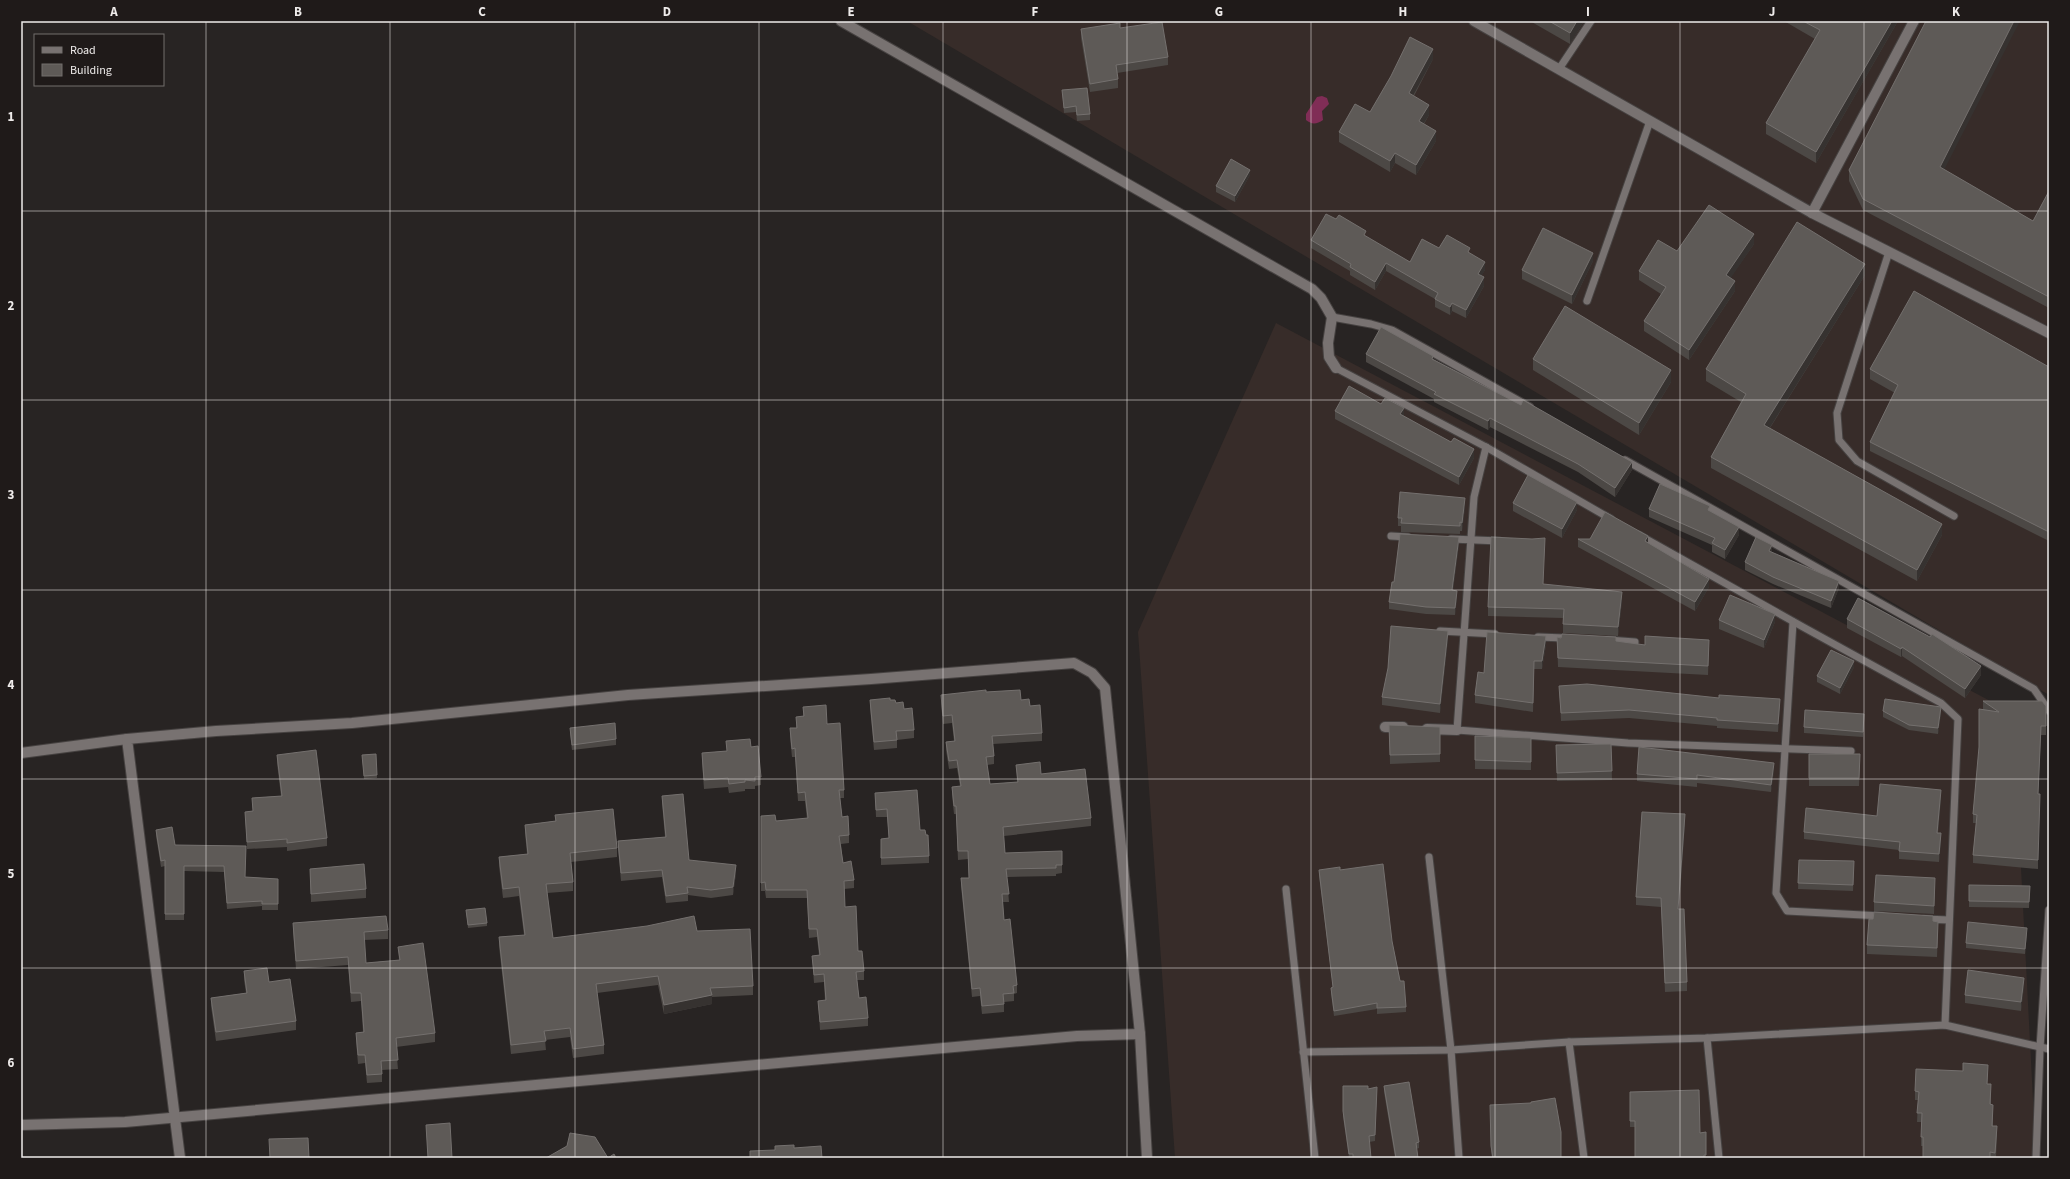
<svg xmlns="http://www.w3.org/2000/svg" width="2070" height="1179" viewBox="0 0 2070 1179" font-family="'Source Sans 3',sans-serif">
<rect width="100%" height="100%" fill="#282423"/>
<g fill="#372c29">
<path d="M907,21H2049V695Z"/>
<path d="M1276,323L2013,713L2036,1158H1175L1138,632Z"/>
</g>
<path fill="#802d56" d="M1322,96L1327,98L1329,104L1322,111L1323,120C1317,124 1312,125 1306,120V114L1317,97Z"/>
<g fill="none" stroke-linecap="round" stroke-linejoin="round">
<g stroke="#464241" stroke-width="9">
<g id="service">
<path d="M1559,69L1591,21"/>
<path d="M1889,252L1837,413L1839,440L1857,461L1954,516"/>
<path d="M1587,301L1650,121"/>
<path d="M1332,317L1371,324L1392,330L1530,407"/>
<path d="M1336,368L1486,447L1611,519"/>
<path d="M1486,447L1474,497L1457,730L1628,743L1851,751"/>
<path d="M1625,460L2034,689L2049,711"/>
<path d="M1639,535L1803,627L1941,703L1958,719L1945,1025"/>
<path d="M1391,536L1408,537"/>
<path d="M1451,539L1500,541"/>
<path d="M1793,622L1776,893L1787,911L1882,916"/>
<path d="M1440,631L1495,634"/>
<path d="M1538,637L1565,638"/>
<path d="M1608,640L1635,642"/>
<path d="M1429,857L1451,1050L1459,1158"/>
<path d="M1286,889L1315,1158"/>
<path d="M1924,919L1949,920"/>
<path d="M1707,1038L1719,1158"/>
<path d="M1569,1042L1584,1158"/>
<path d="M1303,1052L1451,1050L1569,1042L1707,1038L1945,1025L2049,1049"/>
<path d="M2036,1158L2040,1048L2049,910"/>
</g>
</g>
<g stroke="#464241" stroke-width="12">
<g id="minor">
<path d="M841,21L1312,289L1321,298L1332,317L1328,343L1329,357L1336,368"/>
<path d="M1474,21L1812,213L2049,333"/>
<path d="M1812,213L1914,21"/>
<path d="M1385,727H1403"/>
<path d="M1427,729L1457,730"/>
<path d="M21,753L127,739"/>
<path d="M21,1125L125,1122L1077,1036L1140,1034"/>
<path d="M180,1158L127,739L216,731L352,723L628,695L871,679L1074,663L1092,673L1105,688L1140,1034L1147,1158"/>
</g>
</g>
<use href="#service" stroke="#787271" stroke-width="7"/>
<use href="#minor" stroke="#787271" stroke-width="10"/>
</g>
<g fill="#4c4845">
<path d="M1530,21H1584L1570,44Z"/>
<path d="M1784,21H1898L1816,163L1766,134V123L1815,39Z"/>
<path d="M1120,28L1168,57V65L1117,73L1118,79V88L1090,92L1081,38V29Z"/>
<path d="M1433,59L1414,96L1429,115L1424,124L1436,141L1416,175L1395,163L1390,172L1339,142V132L1370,112Z"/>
<path d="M1062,90L1090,114V120L1077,121L1076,112L1064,113Z"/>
<path d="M1849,170H1944L2033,221L2049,191V308L1863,210L1849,181Z"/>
<path d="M1250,175L1235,202L1216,192V186Z"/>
<path d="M1336,219L1410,262L1439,248L1470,254L1485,270L1481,276L1484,286L1466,318L1452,311L1450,315L1435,307V299L1386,271L1375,290L1350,275V271L1311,248V240Z"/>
<path d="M1754,244L1730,278L1735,291L1689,360L1644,331V321L1661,294L1639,280V271Z"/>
<path d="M1593,261L1572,304L1522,279V270Z"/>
<path d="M1865,275L1770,428L1942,535L1917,581L1711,468V457L1741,402L1706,381V369Z"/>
<path d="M1366,354L1433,359L1632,470L1615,497L1578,472L1490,427L1488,430L1434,402V399L1366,362Z"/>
<path d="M1533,359L1671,382L1639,435L1533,370Z"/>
<path d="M2049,367V541L1870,451V442L1895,393L1870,379V369Z"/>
<path d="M1335,411L1404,416L1474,458L1459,485L1335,419Z"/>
<path d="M1513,503L1577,510L1562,538L1513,511Z"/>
<path d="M1465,507L1462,531H1460V534L1401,532V526H1398V518Z"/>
<path d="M1649,509L1710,511L1739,535L1725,559L1712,552V545L1649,517Z"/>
<path d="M1578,539L1709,587L1695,611L1578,547Z"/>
<path d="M1459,544L1453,590L1457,598L1455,615L1426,614L1389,609V602L1394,582Z"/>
<path d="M1772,553L1839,588L1831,608L1773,584L1745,570V562Z"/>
<path d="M1544,584L1622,601L1618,636L1563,633V618L1488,616V607Z"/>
<path d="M1847,619L1981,675L1965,698L1902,656L1901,657L1847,628Z"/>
<path d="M1719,620L1775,622L1764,648L1719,629Z"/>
<path d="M1557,637L1616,642L1645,645L1709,648L1708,675L1558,667Z"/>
<path d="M1448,639L1440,713L1382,705V697Z"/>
<path d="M1546,645L1542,669H1534L1533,712L1475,703V695L1484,673Z"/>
<path d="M1854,667L1840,694L1817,682V676Z"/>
<path d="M1559,686L1780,707L1778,732L1717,728V726L1629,718L1561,721Z"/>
<path d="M986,692L1021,700L1030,706L1042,733V741L993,744L994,756V764L987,765L990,784L1017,782L1016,765L1041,774L1091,818V826L1004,836L1005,853L1062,865V873L1056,874V876L1007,877L1009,902H1003L1004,920L1017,985V993L1014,994V1001L1004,1002V1012L982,1014L980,996L972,997L961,886V878H969L968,859L958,860L956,814H954L952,795V787L960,786L957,768L949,769L946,750V742L954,741L952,723L943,724L941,704V695Z"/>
<path d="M870,700H890L896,703L904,709L914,730V738L897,740V748L874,750L870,708Z"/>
<path d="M1983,701L2046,706V735H2041L2038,794V869L1973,863V855L1976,823H1973V814L1983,710Z"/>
<path d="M803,707L827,724L844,790V798H840L842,817L849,835V843L841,844L843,863L854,880V888L844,889L845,907L864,971V980H857L859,998L868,1018V1026L820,1030L818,1001H825L824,982L814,983L812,956L819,955L817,937L809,938L807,898H766L765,891H761V816L776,821L807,819L805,801H798L795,757H792L790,737V728H796V717L803,716Z"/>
<path d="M1883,711L1941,713L1938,734L1909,730L1883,717Z"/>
<path d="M1864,720L1863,737L1804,733V727Z"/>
<path d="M1389,725L1440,754V762L1390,764Z"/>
<path d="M570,728L616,739V745L572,750L570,734Z"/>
<path d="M1475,736L1531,746V770L1475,769Z"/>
<path d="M726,741L751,747L761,777V785L755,786V789H745V791L729,793L728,787L704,789L702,762V753L727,751Z"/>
<path d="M1611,744L1612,780L1557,781L1556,745Z"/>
<path d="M376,754L377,778L364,779L362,755Z"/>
<path d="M1809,754L1860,763L1859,786H1809Z"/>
<path d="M277,755L327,838V846L287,851V847L247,849L245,812L253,811L252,798L281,796L277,763Z"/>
<path d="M1774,770L1771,792L1697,783V787L1637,781V774Z"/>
<path d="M875,793L926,835L929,856V863L881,865V839L889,838L887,817H876Z"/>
<path d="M662,796L689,860L736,873L733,895L711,898L688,895V901L666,903L662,877L621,881L618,849V841L665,837L662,803Z"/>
<path d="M1941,798L1938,833L1941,841L1939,862L1899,859V850L1804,839V832L1877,816Z"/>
<path d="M555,815L617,848V857L571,862L573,882V891L547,893L553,938L697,931L753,986V995L712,997V1004L664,1014L658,985L597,993L604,1045V1054L573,1058L570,1037L545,1040L546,1050L511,1054L499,946V937L524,935L519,896L503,898L499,866V857L527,854L525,833V825L555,821Z"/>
<path d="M1685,823L1679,909L1687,982V991L1665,992L1661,907L1636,905V897Z"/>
<path d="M156,830L175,845L246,846L245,877L278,879V910H262V906L227,909L224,872L184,871V920H165V866L161,867L156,836Z"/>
<path d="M1799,860L1854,861L1853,891L1798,889Z"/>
<path d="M310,869L366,889V898L311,902Z"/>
<path d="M1319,870H1340L1392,941L1406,1007V1012L1377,1014V1009L1334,1016L1331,994V988L1333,987L1319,876Z"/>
<path d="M1969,885L2030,886L2029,908L1969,907Z"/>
<path d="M1935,886L1934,914L1874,911V902Z"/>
<path d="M466,910L487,923V926L468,928Z"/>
<path d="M1933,921L1938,930L1937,957L1867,954V945Z"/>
<path d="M293,923L388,930V939L364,940L366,963L399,960L398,947L435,1033V1042L396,1047L398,1069L382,1070V1082L367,1083L365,1063L358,1064L356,1041V1033L363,1032L361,1001L351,1002L348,965L296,969L293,932Z"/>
<path d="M2027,933L2025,954L1966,948V943Z"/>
<path d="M244,971L269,982L296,1021V1030L216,1041L211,1006V998L246,993L244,980Z"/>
<path d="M2024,986L2021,1011L1965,1003V995Z"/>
<path d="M1988,1073L1987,1084L1991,1092V1104L1993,1113V1126L1997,1135L1996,1158H1923V1146H1921V1122H1917L1918,1100H1915V1091Z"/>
<path d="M1343,1086L1368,1089L1377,1087L1375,1141L1369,1142L1371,1158H1349L1343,1117Z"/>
<path d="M1384,1086L1419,1142V1148L1416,1149L1418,1158H1395L1384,1092Z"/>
<path d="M1630,1092L1700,1133L1706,1132V1158H1635V1127H1630Z"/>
<path d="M1490,1105L1561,1158H1492L1491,1152Z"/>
<path d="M426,1125L452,1158H428Z"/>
</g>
<g fill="#363230">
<path d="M1577,21H1584L1570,44V33Z"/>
<path d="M1892,21H1898L1816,163V152Z"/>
<path d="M2014,21H2020L1940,178V167Z"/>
<path d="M1433,49V59L1409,103V93Z"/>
<path d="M1429,105V115L1419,131V121Z"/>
<path d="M1436,131V141L1416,175V165Z"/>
<path d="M1395,153V163L1390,172V161Z"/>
<path d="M1250,170V175L1235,202V196Z"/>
<path d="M1754,234V244L1726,285V275Z"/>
<path d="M1593,253V261L1572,304V295Z"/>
<path d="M1485,262V270L1478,282V274Z"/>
<path d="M1386,263V271L1375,290V282Z"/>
<path d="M1865,264V275L1764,437V425Z"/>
<path d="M1484,277V286L1466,318V310Z"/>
<path d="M1735,281V291L1689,360V350Z"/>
<path d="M1452,303V311L1450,315V307Z"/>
<path d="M1671,370V382L1639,435V423Z"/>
<path d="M1404,408V416L1400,414Z"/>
<path d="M1490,418V427L1488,430V421Z"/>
<path d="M1474,449V458L1459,485V477Z"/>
<path d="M1632,462V470L1615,497V488Z"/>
<path d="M1465,498V507L1462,531V523Z"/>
<path d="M1577,502V510L1562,538V529Z"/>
<path d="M1942,524V535L1917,581V570Z"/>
<path d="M1739,527V535L1725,559V550Z"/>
<path d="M1648,536V545L1645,541Z"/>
<path d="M1459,537V544L1452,597V590Z"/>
<path d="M1772,545V553L1769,551Z"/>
<path d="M1709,579V587L1695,611V602Z"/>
<path d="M1839,581V588L1831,608V601Z"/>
<path d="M1457,591V598L1455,615V608Z"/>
<path d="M1622,592V601L1618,636V627Z"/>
<path d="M1775,614V622L1764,648V640Z"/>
<path d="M1448,631V639L1440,713V704Z"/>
<path d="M1546,636V645L1542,669V661Z"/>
<path d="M1902,647V656L1901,657V649Z"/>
<path d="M1854,661V667L1840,694V688Z"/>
<path d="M1981,666V675L1965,698V689Z"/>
<path d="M1780,699V707L1778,732V724Z"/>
<path d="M1941,707V713L1938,734V728Z"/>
<path d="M2041,726V735L2038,802V794Z"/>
<path d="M1774,763V770L1771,792V785Z"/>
<path d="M1941,790V798L1937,840V833Z"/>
<path d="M1685,814V823L1678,918V909Z"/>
<path d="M1941,833V841L1939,862V854Z"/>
<path d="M736,865V873L733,895V887Z"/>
<path d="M2027,928V933L2025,954V949Z"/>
<path d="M2024,978V986L2021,1011V1002Z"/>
<path d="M712,995V1004L664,1014V1005Z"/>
</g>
<g fill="#5e5a57" stroke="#74706e">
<path d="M1549,21H1577L1570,33Z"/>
<path d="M1803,21H1892L1816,152L1766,123L1820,30Z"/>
<path d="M1926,21H2014L1940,167L2033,221L2049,191V297L1863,199L1849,170Z"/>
<path d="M1162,22L1168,57L1116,65L1118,79L1090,84L1081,29L1120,23V28Z"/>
<path d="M1410,37L1433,49L1409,93L1429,105L1419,121L1436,131L1416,165L1395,153L1390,161L1339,132L1355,104L1370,112L1391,76Z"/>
<path d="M1087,88L1090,114L1077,115L1076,106L1064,108L1062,90Z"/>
<path d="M1231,159L1250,170L1235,196L1216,186Z"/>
<path d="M1709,205L1754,234L1726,275L1735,281L1689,350L1644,321L1666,287L1639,271L1658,240L1677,251Z"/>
<path d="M1326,214L1336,219L1339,215L1366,231L1364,235L1410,262L1422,239L1439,248L1447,235L1470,248L1468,252L1485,262L1478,274L1484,277L1466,310L1452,303L1450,307L1435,299L1438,293L1386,263L1375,282L1350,267L1351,264L1311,240Z"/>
<path d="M1797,222L1865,264L1764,425L1942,524L1917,570L1711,457L1746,394L1706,369Z"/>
<path d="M1543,228L1593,253L1572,295L1522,270Z"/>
<path d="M1914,291L2049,367V532L1870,442L1898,385L1870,369Z"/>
<path d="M1565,306L1671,370L1639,423L1533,359Z"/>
<path d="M1381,327L1433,356L1432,359L1521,405L1523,400L1632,462L1615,488L1578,464L1490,418L1488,421L1434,394L1436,392L1366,354Z"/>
<path d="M1349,386L1381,404L1385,398L1404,408L1400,414L1451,442L1454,438L1474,449L1459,477L1335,411Z"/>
<path d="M1528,475L1577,502L1562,529L1513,503Z"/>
<path d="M1660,484L1710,506L1708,510L1739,527L1725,550L1712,543L1715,538L1649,509Z"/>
<path d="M1400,492L1465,498L1462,523L1460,522V526L1401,523L1402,518H1398Z"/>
<path d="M1605,512L1648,536L1645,541L1709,579L1695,602L1578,539H1590Z"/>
<path d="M1400,534L1459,537L1452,590L1457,591L1455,608L1426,607L1389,602L1392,582H1394Z"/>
<path d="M1491,537L1532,539L1545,538L1543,584L1622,592L1618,627L1563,624L1564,609L1488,607Z"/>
<path d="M1756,537L1772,545L1769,551L1839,581L1831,601L1773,577L1745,562Z"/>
<path d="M1730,595L1775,614L1764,640L1719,620Z"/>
<path d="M1858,598L1930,637L1932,634L1981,666L1965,689L1902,647L1901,649L1847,619Z"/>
<path d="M1391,626L1448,631L1440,704L1382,697L1388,668Z"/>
<path d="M1487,632L1546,636L1542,661H1534L1533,703L1475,695L1478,672L1484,673Z"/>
<path d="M1562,634L1616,637V641L1645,645V636L1709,640L1708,666L1558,658L1557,637L1561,638Z"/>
<path d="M1831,650L1854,661L1840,688L1817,676Z"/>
<path d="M1587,684L1719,698V695L1780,699L1778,724L1717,720V718L1629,710L1561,713L1559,686Z"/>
<path d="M986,690V692L1020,690L1021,700L1029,699L1030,706L1040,705L1042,733L992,736L994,756L986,757L990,784L1018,782L1016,765L1040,762L1041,774L1085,769L1091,818L1003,827L1005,853L1062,851V865H1056V868L1006,869L1009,894H1002L1004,920L1010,919L1017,985L1013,986L1014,993L1003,994L1004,1004L982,1006L980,988L972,989L961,878H969L968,851H958L956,806H954L952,787L961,786L957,760L949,761L946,742L955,741L952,715L943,716L941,695Z"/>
<path d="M890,698V700H895L896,703L903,702L904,709L912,708L914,730L896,731L897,740L874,742L870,700Z"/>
<path d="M1885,699L1941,707L1938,728L1909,725L1883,711Z"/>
<path d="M1983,701H2042L2046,706V726H2041L2038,794H2040L2038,860L1973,855L1977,815L1973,814L1979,747V709L1999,712Z"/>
<path d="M826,705L827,724L840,723L844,790H839L842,817L848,816L849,835L839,836L843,863L851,861L854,880L844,881L845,907L856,906L858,951H862L864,971L856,972L859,998L866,997L868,1018L820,1022L818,1001L826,1000L824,974L814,975L812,956L820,955L817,929H809L807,890H766L765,882L761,883V816L775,815L776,821L808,818L805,792L798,793L795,748L792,749L790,728H797L796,717L804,716L803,707Z"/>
<path d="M1805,710L1864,714L1863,732L1804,727Z"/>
<path d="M615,723L616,739L572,745L570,728Z"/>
<path d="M1389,725L1440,727V754L1390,755Z"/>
<path d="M1475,736L1531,738V762L1475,760Z"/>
<path d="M750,739L751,747L758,746L761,777H755V781L745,780V782L729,784L728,778L704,780L702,753L727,751L726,741Z"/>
<path d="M1611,744L1612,771L1557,773L1556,745Z"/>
<path d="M1639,747L1774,763L1771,785L1697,775V779L1637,774Z"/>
<path d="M316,750L327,838L287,843V839L247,842L245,812L253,811L252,798L282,796L277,755Z"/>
<path d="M376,754L377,775L364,776L362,755Z"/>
<path d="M1809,754H1860L1859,778H1809Z"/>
<path d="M1880,784L1941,790L1937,833H1941L1939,854L1899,851L1900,842L1804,832L1806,808L1877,816Z"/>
<path d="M917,790L920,830H925L926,835H928L929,856L881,858V839L889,838L887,809L876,810L875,793Z"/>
<path d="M683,794L689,860L736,865L733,887L711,890L687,887L688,893L666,896L662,870L621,873L618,841L666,837L662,796Z"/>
<path d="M613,809L617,848L570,853L573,882L546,884L553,938L647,926L694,916L697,931L750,929L753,986L710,988L712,995L664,1005L658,976L596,984L604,1045L573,1049L570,1028L544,1031L546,1041L511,1045L499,937L525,935L519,887L503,889L499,857L528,854L525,825L556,821L555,815Z"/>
<path d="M1642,812L1685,814L1678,909H1684L1687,982L1665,983L1661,898L1636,897Z"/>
<path d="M172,827L175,845L246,846L245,877L278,879V904H262V901L227,903L224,866H184V914H165V860L161,861L156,830Z"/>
<path d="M1799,860L1854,861L1853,885L1798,883Z"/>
<path d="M364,864L366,889L311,894L310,869Z"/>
<path d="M1383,864L1392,941L1400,981H1404L1406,1007L1377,1008V1003L1334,1011L1331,988L1333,987L1319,870L1340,867V870Z"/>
<path d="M1876,875L1935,878L1934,906L1874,902Z"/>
<path d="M1969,885L2030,886L2029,902L1969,901Z"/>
<path d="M485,908L487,923L468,925L466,910Z"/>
<path d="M1874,912L1933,916V921L1938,922L1937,948L1867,945L1869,919H1873Z"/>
<path d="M386,916L388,930L364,932L366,963L400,960L398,947L423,943L435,1033L396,1038L398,1060L381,1061L382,1074L367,1075L365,1055H358L356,1033L364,1032L361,993H351L348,957L296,961L293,923Z"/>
<path d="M1968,922L2027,928L2025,949L1966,943Z"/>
<path d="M267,968L269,982L290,979L296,1021L216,1032L211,998L247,993L244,971Z"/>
<path d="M1968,970L2024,978L2021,1002L1965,995Z"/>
<path d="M1963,1063L1988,1065L1987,1084H1991L1990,1104L1993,1105L1992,1126H1997L1995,1153L1990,1152V1158H1923V1137H1921L1922,1113H1917L1919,1092L1915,1091L1916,1069L1963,1071Z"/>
<path d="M1409,1082L1419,1142L1416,1143L1418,1158H1396L1384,1086Z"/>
<path d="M1343,1086H1368V1089L1377,1087L1375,1135L1369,1136L1371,1158H1353V1154H1349L1343,1111Z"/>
<path d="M1699,1090L1700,1133L1706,1132V1155H1704V1158H1635V1121H1630V1092Z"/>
<path d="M1555,1098L1561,1132V1158H1493L1491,1146L1490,1105L1531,1103V1102Z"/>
<path d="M450,1123L452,1158H428L426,1125Z"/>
<path d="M570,1133L595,1137L608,1158L614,1154L616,1158H546L567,1146Z"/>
<path d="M308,1138L309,1158H270L269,1139Z"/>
<path d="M794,1145V1148L821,1146L822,1158H750V1151L775,1150V1146Z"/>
</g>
<path fill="none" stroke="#eeebea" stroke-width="1" stroke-opacity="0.55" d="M206,21V1158M390,21V1158M575,21V1158M759,21V1158M943,21V1158M1127,21V1158M1311,21V1158M1495,21V1158M1680,21V1158M1864,21V1158M21,211H2049M21,400H2049M21,590H2049M21,779H2049M21,968H2049"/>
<rect width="2070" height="1179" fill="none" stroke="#1f1a19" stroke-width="44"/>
<rect x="34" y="34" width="130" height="52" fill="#1f1a19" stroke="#726e6d"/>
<rect x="42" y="47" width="20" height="6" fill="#787271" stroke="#726e6d"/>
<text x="70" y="54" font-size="12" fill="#eeebea">Road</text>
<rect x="42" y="64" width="20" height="12" fill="#5e5a57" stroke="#726e6d"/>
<text x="70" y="74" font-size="12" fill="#eeebea">Building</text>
<rect x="22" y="22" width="2026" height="1135" fill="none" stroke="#eeebea" stroke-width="1.5"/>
<g font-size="13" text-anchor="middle" font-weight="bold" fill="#eeebea">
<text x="114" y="16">A</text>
<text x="298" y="16">B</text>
<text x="482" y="16">C</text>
<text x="667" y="16">D</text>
<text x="851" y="16">E</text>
<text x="1035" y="16">F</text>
<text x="1219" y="16">G</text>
<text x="1403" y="16">H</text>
<text x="1588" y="16">I</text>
<text x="1772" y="16">J</text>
<text x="1956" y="16">K</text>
<text x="11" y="121">1</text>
<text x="11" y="310">2</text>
<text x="11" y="499">3</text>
<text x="11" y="689">4</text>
<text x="11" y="878">5</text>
<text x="11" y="1067">6</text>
</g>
</svg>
